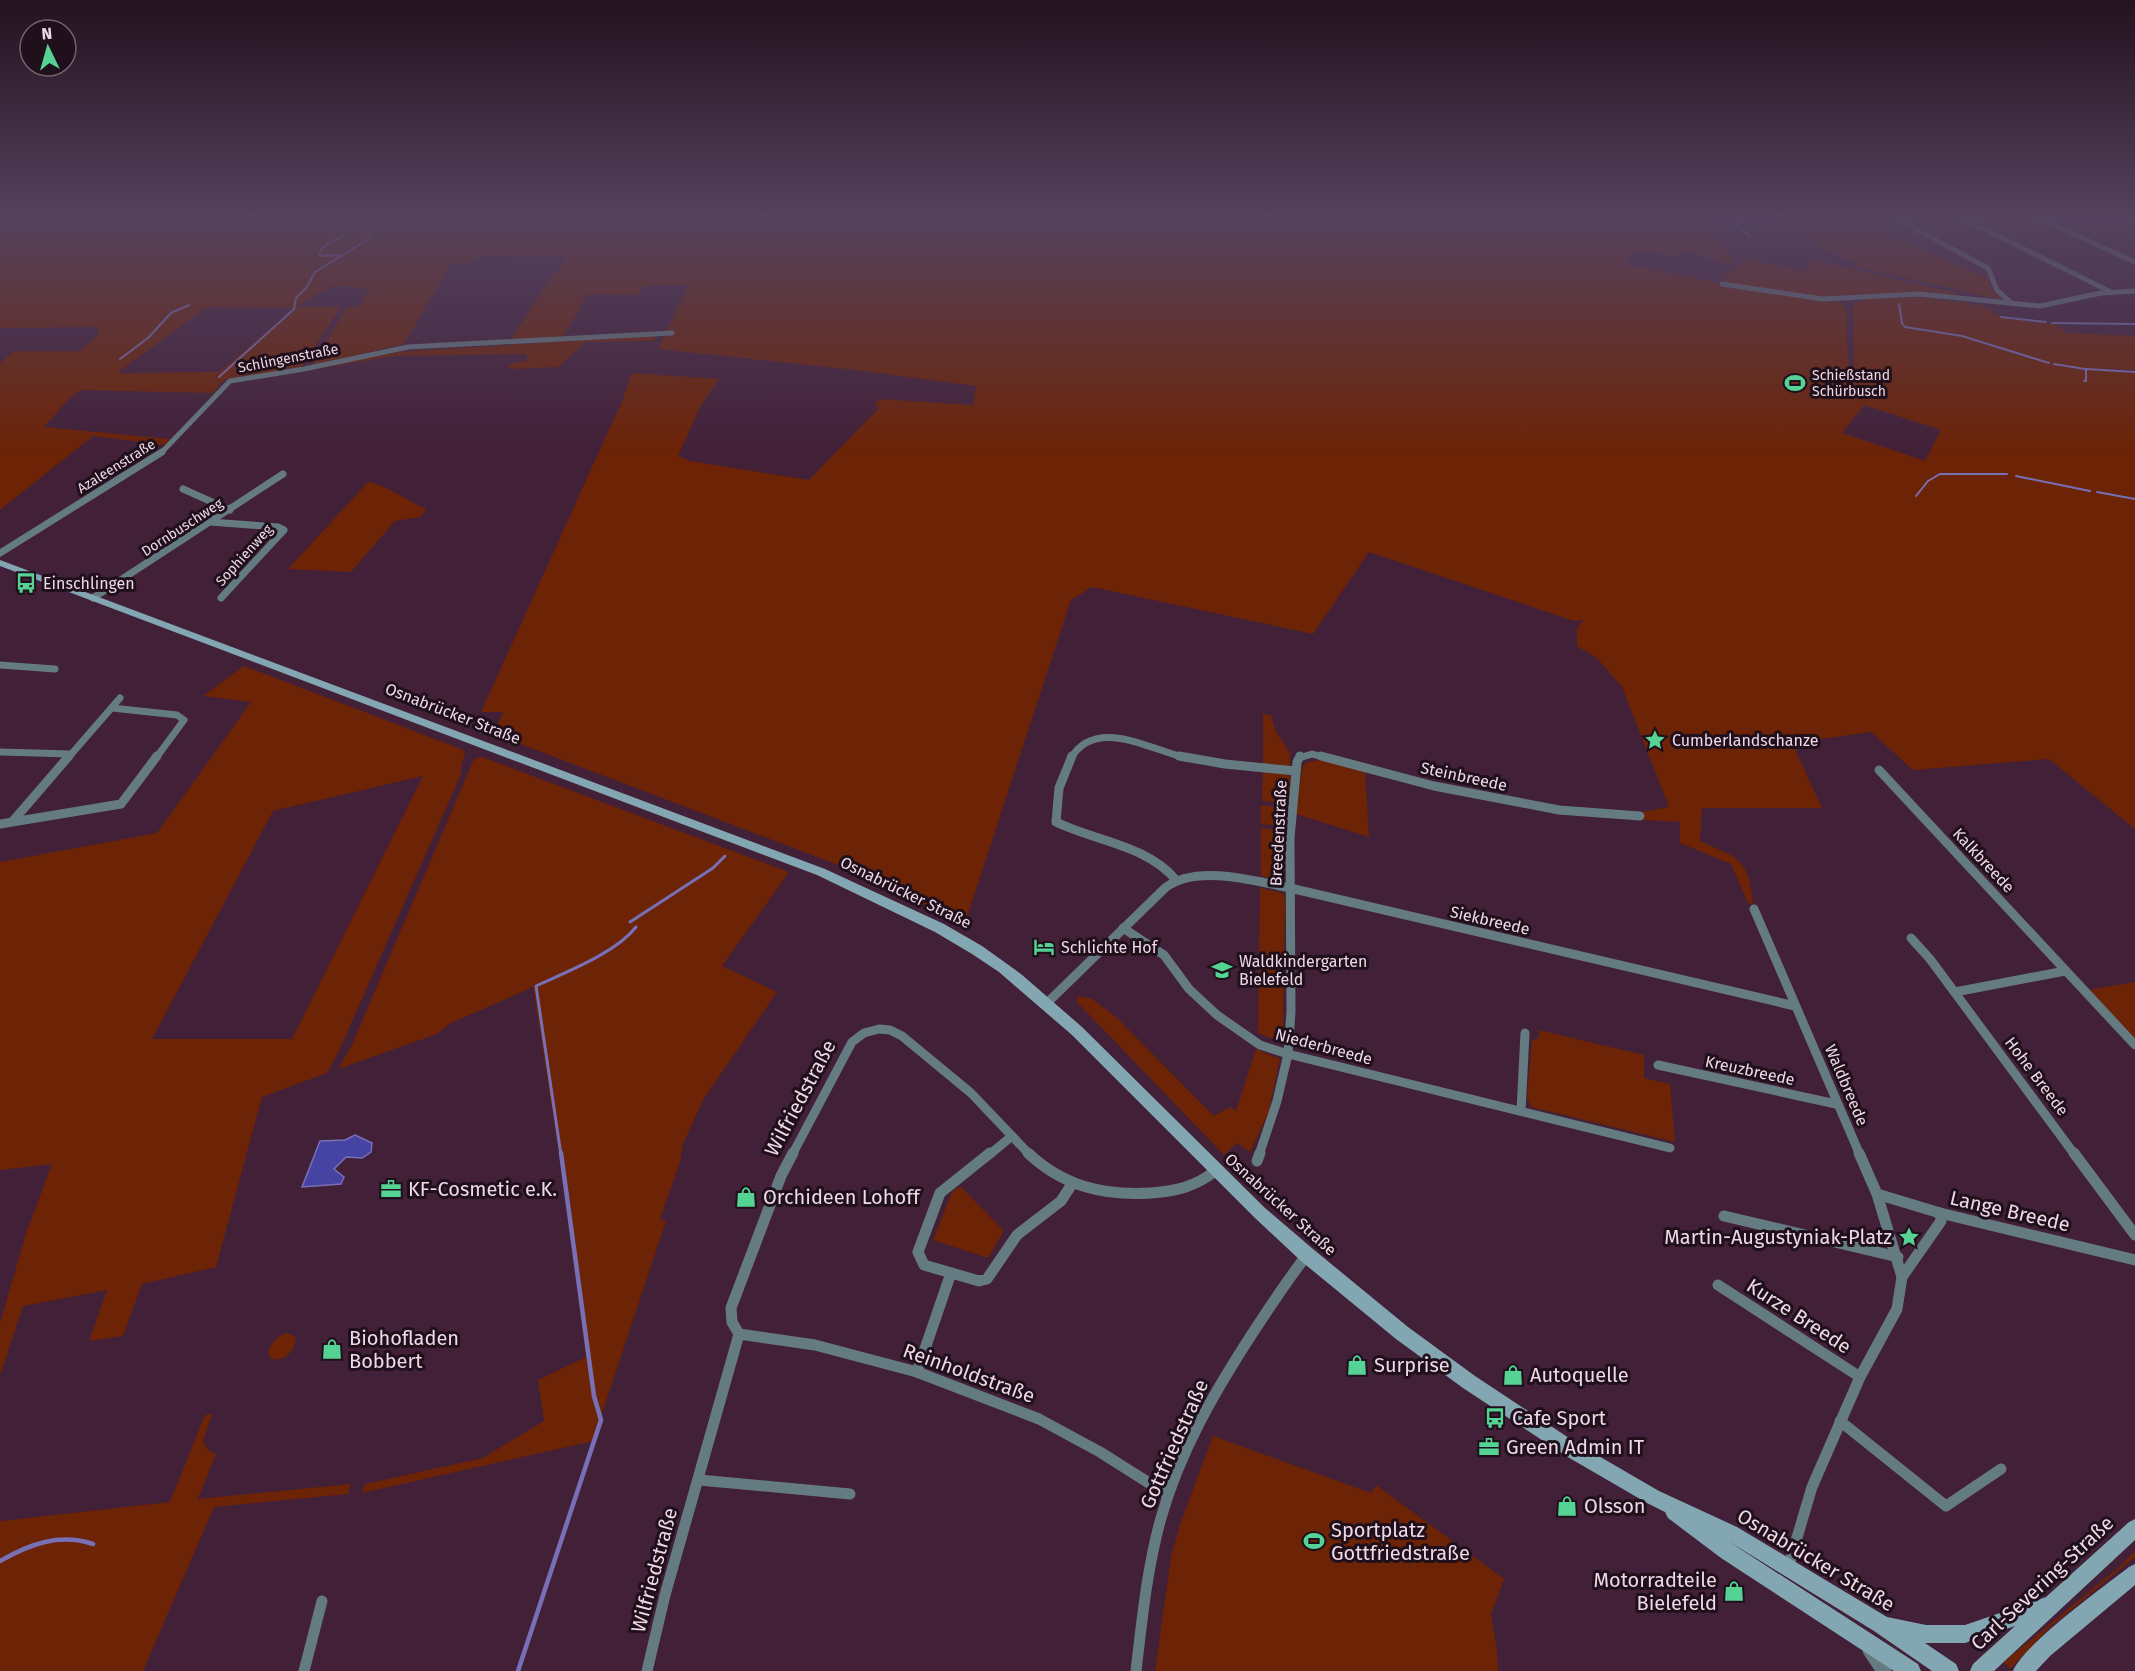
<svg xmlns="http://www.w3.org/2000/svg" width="2135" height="1671" viewBox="0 0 2135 1671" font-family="'Fira Sans',sans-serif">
<rect width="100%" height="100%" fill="#422038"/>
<g fill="#6c2306" fill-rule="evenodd">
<path d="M0,219H1701L1699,227L1716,237L1736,258L1729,265L1689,251H1679L1683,257L1635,250L1625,265L1715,282L1716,285L1841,303L1847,311V346L1850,366L1854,368L1853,303L1874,298L1922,297L1981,305L2003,318L2054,324L2067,333L2135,336V370L2100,368L2135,372V829L2049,759L1913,770L1871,732L1792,743L1822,808H1702L1700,841C1738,858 1749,858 1753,904L1748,903L1731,864L1680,843V822L1644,820L1642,812L1669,807L1622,687L1597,658L1577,646V628L1584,620L1574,621L1369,552L1313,634L1092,587L1071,600L964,926L902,892L841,866L494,734L503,712H481L622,401L632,373L719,379L701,405L678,456L690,461L809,480L879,408L875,404L878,399L973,405L976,386L855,370L658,349L689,285H645L637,295L588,294L563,337L511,340L545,286L567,257L479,256L470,263L451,264L404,344L312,365L347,307H359L369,288L331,286L297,307H341L301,368L230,378L224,380L213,393L80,390L67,401L44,427L170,439L165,445L93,436L0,510V363L14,351H79L99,335L96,327L0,328ZM207,307L295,308L219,372L117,373ZM1864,405L1941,430L1925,461L1842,433Z"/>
<path d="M1784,219H1854L1988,278L1992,290L2002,300L1858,267L1856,261L1827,252Z"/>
<path d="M1745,258L1807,272L1813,260L1960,294L1822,297L1725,283L1723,278Z"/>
<path d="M657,335L654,341L585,342L559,367L513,369L508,366L513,363L527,361V354L394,356L280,375L399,352Z"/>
<path d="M368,482C390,486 405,500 426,509L421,517L395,521L351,572L288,569Z"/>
<path d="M244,666L461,749L465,752L460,771L462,772L339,1051L327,1073L262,1097L216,1267L142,1284L123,1336L89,1341L107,1290L23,1306L0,1376V1323L26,1233L52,1164L0,1170V862L157,833L251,702L203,696ZM423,776L292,1039H152L273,811Z"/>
<path d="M1263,714L1271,715L1275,730L1290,753V766L1263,763Z"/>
<path d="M482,757L789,872L722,966L777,992L703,1100L683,1144L680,1162L660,1219L666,1221L593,1441L362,1493L365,1484L483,1458L544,1421L538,1380L586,1357L563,1179L533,987L449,1024L437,1034L338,1069L351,1047L474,759Z"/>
<path d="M1318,760L1365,771L1369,837L1296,814L1302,768L1306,763Z"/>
<path d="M1263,770L1288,774L1294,781L1290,803L1262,801Z"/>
<path d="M1261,805L1289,809L1286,826L1261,824Z"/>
<path d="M1261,828L1285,831L1283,852L1284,875L1276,879L1261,876Z"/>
<path d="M1260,888L1283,893L1285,900L1283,1043L1258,1033Z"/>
<path d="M2135,982V1041L2088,990Z"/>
<path d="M1078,996L1092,999L1116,1017L1214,1116L1230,1107L1236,1111L1256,1049L1280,1059L1268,1114L1250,1152L1237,1143L1224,1155L1076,1001Z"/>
<path d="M1539,1030L1644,1055V1078L1670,1084L1675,1142L1531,1107L1527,1098L1532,1040L1539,1038Z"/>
<path d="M960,1186L1004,1231L988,1258L933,1240L952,1192Z"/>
<path d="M286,1333L293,1335L296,1340C293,1353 285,1361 271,1359L268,1353C271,1342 276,1337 286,1333Z"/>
<path d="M212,1414L203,1441L208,1450L216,1454L198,1499L351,1484L348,1494L214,1507L143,1671H0V1521L170,1502L205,1415Z"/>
<path d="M1213,1436L1371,1493L1376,1485L1504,1579L1491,1614L1497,1651L1498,1671H1155L1171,1557L1180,1524Z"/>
<path d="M2135,1551V1557L2048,1629L2010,1669L2004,1662L2119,1567Z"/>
</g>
<path fill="#4544a3" stroke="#7870b7" stroke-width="1.5" d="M355,1135L372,1143L371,1152L362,1158L346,1157L334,1169L344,1177L341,1184L302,1187L320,1141L345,1140Z"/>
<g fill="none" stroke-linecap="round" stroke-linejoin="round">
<g stroke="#7870b7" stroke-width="2">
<path d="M1738,219L1740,220L1738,225L1750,237"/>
<path d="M342,255L321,256L319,254L323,247L343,236"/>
<path d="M1899,304L1902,323L1905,327L1962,336L2049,363"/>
<path d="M2001,317L2046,322"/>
<path d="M2052,323L2135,324"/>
<path d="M120,359L148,338L171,313L189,305"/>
<path d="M2054,364L2085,369"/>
<path d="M219,377L294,309L296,298L307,287L315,272L367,240L372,231L368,225"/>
<path d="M2084,381H2086V369L2135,372"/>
<path d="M2016,476L2090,491"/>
<path d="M2097,492L2135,499"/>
<path d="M1916,496L1928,481L1940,474H2007"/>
</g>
<g stroke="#7870b7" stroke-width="3">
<path d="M630,922L713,868L725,856"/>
<path d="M561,1155L536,986C566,972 616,953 636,927"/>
</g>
<g stroke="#7870b7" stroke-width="4.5">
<path d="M0,1561C30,1544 59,1533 93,1544"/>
<path d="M518,1671L601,1420L594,1396L561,1153"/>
</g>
<g stroke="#657b82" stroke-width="5">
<path d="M1897,219L1988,268L1997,290L2010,302"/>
<path d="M1964,219L2111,292"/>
<path d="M2041,219L2135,262"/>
<path d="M1722,284L1823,299L1919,294L2040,306L2101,293L2135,291"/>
<path d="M161,453L230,381L304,369L408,347L672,333"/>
</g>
<g stroke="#657b82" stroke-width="7">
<path d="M183,489L230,510"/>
<path d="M210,522L278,527L284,530L221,598"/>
<path d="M0,553L162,452"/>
<path d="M93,598L283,474"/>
<path d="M0,665L55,669"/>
<path d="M112,708L177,715L184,720L156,758"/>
<path d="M0,752L71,754"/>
<path d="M68,758L120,698"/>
<path d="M1071,758C1096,716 1151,750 1186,758"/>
<path d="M1299,758L1312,754L1326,758"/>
</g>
<g stroke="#657b82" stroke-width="9">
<path d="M1072,756L1059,788L1056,822C1095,841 1147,845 1176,880"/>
<path d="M1179,756L1225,764L1296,771"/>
<path d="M1321,756L1434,786L1559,810L1640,816"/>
<path d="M1879,770L2135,1045"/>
<path d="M13,821L69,756"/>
<path d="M0,824L121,804L157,756"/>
<path d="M1754,909L1860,1155"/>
<path d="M1123,928L1164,955L1189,989L1217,1015L1260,1045L1288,1054L1670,1148"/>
<path d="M1911,938L1930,959L2075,1155"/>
<path d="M1955,992L2065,971"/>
<path d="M1046,1004L1165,888C1196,864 1255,881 1290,888L1795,1006"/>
<path d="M1658,1065L1836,1104"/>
<path d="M1521,1111L1525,1033"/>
<path d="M792,1155L852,1042L864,1033L879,1029L890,1030L902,1036L971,1093L1030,1155"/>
<path d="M989,1155L1012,1136"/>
<path d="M1259,1155L1277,1101L1288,1054L1291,1012L1290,838L1297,762L1300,756"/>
</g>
<g stroke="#657b82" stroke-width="11">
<path d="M990,1153L940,1193L918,1252L924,1265L979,1281L987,1279L1017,1235L1061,1201L1072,1184"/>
<path d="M1028,1153C1063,1186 1103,1196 1151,1193C1176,1191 1195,1187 1215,1171"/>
<path d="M2074,1153L2135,1235"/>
<path d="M1257,1161L1260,1153"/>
<path d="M1877,1194L1940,1213L2135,1260"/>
<path d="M1724,1216L1898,1257"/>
<path d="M1902,1277L1941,1221L1940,1213"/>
<path d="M1718,1285L1860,1377"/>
<path d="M739,1334L815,1345L917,1372L1039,1419L1100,1452L1168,1495"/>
<path d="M917,1372L951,1273"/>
<path d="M1840,1421L1946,1506L2001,1469"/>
<path d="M699,1480L850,1494"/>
<path d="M1788,1568L1812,1487L1860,1377L1897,1309L1902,1277L1877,1194L1859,1153"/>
<path d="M304,1671L322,1601"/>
<path d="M647,1671L665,1595L739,1334L732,1322L731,1308L781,1176L793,1153"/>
<path d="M1136,1671C1142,1620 1147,1568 1161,1518C1180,1451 1215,1391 1252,1334C1270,1307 1287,1280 1307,1255"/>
</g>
<path stroke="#657b82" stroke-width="15" d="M1870,1650L1884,1671"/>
<g fill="#83a7b2" fill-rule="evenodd">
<path d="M0,560L825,869L944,924L982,946L1021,974L1082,1027L1265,1208L1313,1249L1408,1327L1475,1376L1578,1444L1659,1491L1737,1527L1887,1617L1926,1625H1965L2046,1597L2129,1522L2135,1519V1540L1994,1671H1970L1973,1664L2015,1626L1965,1643H1925L1956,1664L1959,1671H1932L1874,1631L1728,1541L1918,1664L1921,1671H1894L1721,1558L1668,1518L1665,1512L1647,1503L1566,1456L1463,1388L1396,1339L1301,1261L1255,1218L1072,1035L999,972L972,954L935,932L817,875L0,566Z"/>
<path d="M2135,1564V1585L2050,1656L2036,1671H2013C2025,1643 2102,1588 2129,1567Z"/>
</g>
</g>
<linearGradient id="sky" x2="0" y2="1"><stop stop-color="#24121f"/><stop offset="0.48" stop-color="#54425e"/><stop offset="1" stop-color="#54425e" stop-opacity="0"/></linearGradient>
<rect width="2135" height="453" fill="url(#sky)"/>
<defs>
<g id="stadium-bare" transform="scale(1.62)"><path d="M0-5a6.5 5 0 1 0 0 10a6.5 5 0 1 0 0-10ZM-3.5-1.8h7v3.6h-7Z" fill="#54d395" stroke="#1f101b" stroke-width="2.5" paint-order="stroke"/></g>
<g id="bus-bare" transform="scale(1.62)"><path d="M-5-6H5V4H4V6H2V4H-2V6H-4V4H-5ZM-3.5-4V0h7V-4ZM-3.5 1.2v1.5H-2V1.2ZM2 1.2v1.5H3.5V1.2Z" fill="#54d395" stroke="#1f101b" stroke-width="2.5" paint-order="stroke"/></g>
<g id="sight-bare" transform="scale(1.62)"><path d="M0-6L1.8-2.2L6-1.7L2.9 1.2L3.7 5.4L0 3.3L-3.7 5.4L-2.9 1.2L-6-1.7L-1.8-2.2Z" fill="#54d395" stroke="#1f101b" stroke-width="2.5" paint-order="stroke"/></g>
<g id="hotel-bare" transform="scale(1.62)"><path d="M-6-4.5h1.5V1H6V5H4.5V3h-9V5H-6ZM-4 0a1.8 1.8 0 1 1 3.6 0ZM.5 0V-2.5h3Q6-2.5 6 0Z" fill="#54d395" stroke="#1f101b" stroke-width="2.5" paint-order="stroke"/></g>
<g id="school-bare" transform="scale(1.62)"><path d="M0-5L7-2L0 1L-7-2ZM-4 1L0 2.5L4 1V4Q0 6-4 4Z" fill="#54d395" stroke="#1f101b" stroke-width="2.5" paint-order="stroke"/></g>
<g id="office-bare" transform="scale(1.62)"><path d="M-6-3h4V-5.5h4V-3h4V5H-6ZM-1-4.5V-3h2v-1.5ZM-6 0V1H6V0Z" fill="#54d395" stroke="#1f101b" stroke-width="2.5" paint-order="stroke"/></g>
<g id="shop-bare" transform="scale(1.62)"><path d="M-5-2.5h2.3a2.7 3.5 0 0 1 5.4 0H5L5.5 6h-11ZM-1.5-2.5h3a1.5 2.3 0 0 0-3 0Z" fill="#54d395" stroke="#1f101b" stroke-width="2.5" paint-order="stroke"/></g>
</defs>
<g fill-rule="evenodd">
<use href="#stadium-bare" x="1795" y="383"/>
<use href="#bus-bare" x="26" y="583"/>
<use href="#sight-bare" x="1655" y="740"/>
<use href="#hotel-bare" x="1044" y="947"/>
<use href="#school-bare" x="1222" y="970"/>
<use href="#office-bare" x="391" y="1189"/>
<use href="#shop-bare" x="746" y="1197"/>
<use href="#sight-bare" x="1909" y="1237"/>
<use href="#shop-bare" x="332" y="1349"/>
<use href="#shop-bare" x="1357" y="1365"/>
<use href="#shop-bare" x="1513" y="1375"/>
<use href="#bus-bare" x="1495" y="1418"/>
<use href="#office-bare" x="1489" y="1447"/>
<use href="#shop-bare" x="1567" y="1506"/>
<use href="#stadium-bare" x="1314" y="1541"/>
<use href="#shop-bare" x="1734" y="1591"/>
</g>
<g text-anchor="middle" stroke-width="6" stroke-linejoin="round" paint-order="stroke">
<g font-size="14" fill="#efd8e7" stroke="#1f101b">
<text transform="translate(288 358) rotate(-11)" y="5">Schlingenstraße</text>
<text transform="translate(116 466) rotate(-32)" y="5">Azaleenstraße</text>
<text transform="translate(182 527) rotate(-33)" y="5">Dornbuschweg</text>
<text transform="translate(244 555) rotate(-48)" y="5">Sophienweg</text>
</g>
<g font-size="14" fill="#efd8e7" stroke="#1f101b" text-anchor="start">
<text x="1812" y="380">Schießstand<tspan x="1812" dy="16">Schürbusch</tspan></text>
</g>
<g font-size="16" fill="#efd8e7" stroke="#1f101b" text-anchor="start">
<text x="43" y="589">Einschlingen</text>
<text x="1672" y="746">Cumberlandschanze</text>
<text x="1061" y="953">Schlichte Hof</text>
<text x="1239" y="967">Waldkindergarten<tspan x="1239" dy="18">Bielefeld</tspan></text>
</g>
<g font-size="16" fill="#efd8e7" stroke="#1f101b">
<text transform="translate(453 713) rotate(21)" y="6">Osnabrücker Straße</text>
<text transform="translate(1464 776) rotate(12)" y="6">Steinbreede</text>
<text transform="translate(1278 833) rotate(-87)" y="6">Breedenstraße</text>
<text transform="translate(1984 860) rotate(47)" y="6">Kalkbreede</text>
<text transform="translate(906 892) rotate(26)" y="6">Osnabrücker Straße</text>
<text transform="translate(1490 920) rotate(13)" y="6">Siekbreede</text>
<text transform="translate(1324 1046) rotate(15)" y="6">Niederbreede</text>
<text transform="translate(1750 1070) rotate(12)" y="6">Kreuzbreede</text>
<text transform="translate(2037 1076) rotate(53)" y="6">Hohe Breede</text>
<text transform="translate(1847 1085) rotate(67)" y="6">Waldbreede</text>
<text transform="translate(1281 1204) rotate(42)" y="6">Osnabrücker Straße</text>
</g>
<g font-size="20" fill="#efd8e7" stroke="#1f101b">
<text transform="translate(800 1098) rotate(-62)" y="7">Wilfriedstraße</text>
<text transform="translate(2010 1211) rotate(13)" y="7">Lange Breede</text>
<text transform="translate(1799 1316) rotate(33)" y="7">Kurze Breede</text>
<text transform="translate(969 1373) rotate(20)" y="7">Reinholdstraße</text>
<text transform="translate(1174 1444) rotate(-66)" y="7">Gottfriedstraße</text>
<text transform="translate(1816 1560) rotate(31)" y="7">Osnabrücker Straße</text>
<text transform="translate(654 1570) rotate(-75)" y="7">Wilfriedstraße</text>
<text transform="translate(2042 1583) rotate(-43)" y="7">Carl-Severing-Straße</text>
</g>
<g font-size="20" fill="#efd8e7" stroke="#1f101b" text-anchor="start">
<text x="408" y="1196">KF-Cosmetic e.K.</text>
<text x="763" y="1204">Orchideen Lohoff</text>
<text x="1892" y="1244" text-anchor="end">Martin-Augustyniak-Platz</text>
<text x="349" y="1345">Biohofladen<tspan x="349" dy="23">Bobbert</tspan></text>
<text x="1374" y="1372">Surprise</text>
<text x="1530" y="1382">Autoquelle</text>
<text x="1512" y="1425">Cafe Sport</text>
<text x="1506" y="1454">Green Admin IT</text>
<text x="1584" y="1513">Olsson</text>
<text x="1331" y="1537">Sportplatz<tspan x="1331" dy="23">Gottfriedstraße</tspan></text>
<text x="1717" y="1587" text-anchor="end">Motorradteile<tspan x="1717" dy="23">Bielefeld</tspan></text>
</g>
</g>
<g transform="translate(48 48) rotate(355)"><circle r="28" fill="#1f101b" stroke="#72606d" stroke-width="1.5"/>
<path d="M0-4.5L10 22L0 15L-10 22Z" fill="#54d395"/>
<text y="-9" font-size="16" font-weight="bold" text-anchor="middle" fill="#efd8e7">N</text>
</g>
</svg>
